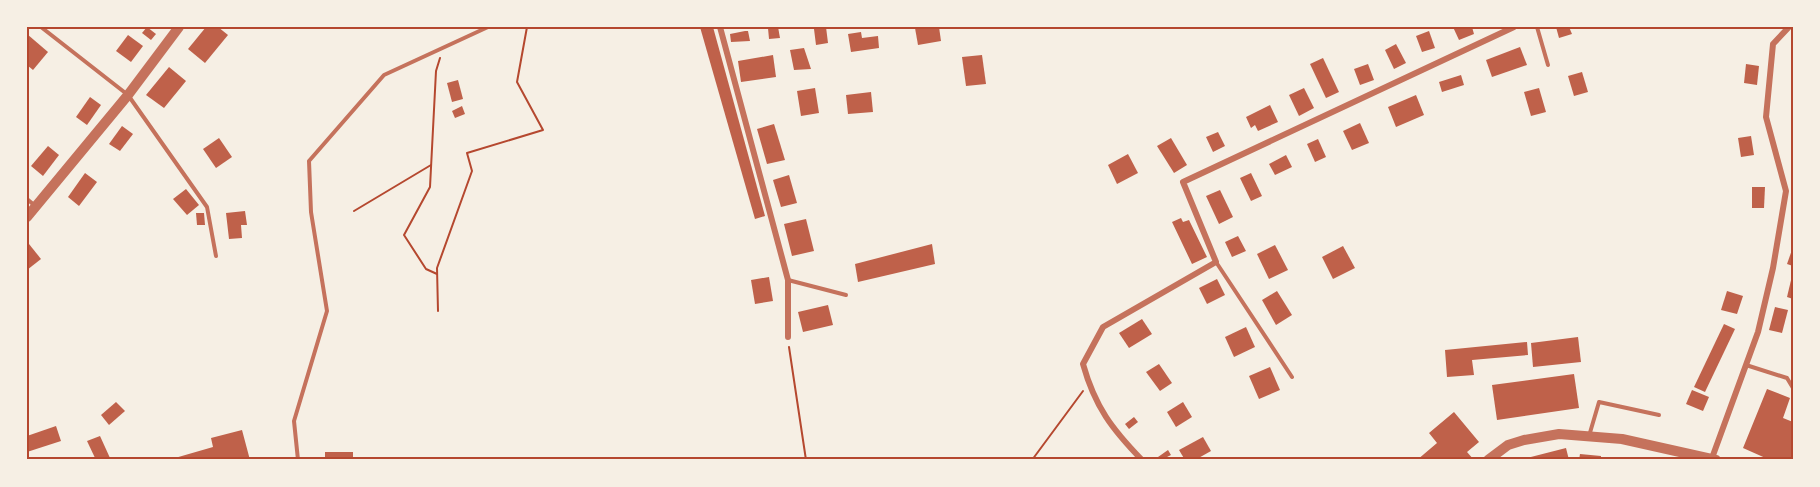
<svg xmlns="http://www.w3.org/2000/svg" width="1820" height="487" viewBox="0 0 1820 487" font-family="'Work Sans',sans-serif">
<rect width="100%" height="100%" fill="#f6efe4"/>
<g fill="#bf614a">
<path d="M147,27L156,34L151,40L142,33Z"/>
<path d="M206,27H218L228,35L205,63L188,49Z"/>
<path d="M700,27H713L765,216L755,219Z"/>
<path d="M775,27H778L780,38L769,39L768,28Z"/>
<path d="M826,27L828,43L816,45L814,29Z"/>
<path d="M939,27L941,41L918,45L915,28Z"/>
<path d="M1453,27H1472L1474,34L1459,40Z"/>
<path d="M1556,27H1569L1572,34L1559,38Z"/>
<path d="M745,31H748L750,41L731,42L730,34Z"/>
<path d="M1429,31L1435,48L1422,52L1416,36Z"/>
<path d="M861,32L862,38L878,36L879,48L851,52L848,34Z"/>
<path d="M27,34L48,52L33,70L27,65Z"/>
<path d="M128,35L143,46L131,62L116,51Z"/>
<path d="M1396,44L1406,63L1394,69L1385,50Z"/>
<path d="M1520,47L1527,65L1492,77L1486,60Z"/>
<path d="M804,48L811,69L794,70L790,50Z"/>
<path d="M773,55L776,77L741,82L738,61Z"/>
<path d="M982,55L986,84L966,86L962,57Z"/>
<path d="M1323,58L1339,92L1326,98L1310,64Z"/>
<path d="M1368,64L1374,80L1360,85L1354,69Z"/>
<path d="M1746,64L1759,66L1757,85L1744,83Z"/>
<path d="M169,67L186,81L164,108L146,95Z"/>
<path d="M1582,72L1588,92L1574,96L1568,76Z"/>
<path d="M1461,75L1464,85L1442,92L1439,82Z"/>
<path d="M458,80L463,99L452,102L447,83Z"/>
<path d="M815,88L819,113L801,116L797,91Z"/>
<path d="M1304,88L1314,108L1299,116L1289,95Z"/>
<path d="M1539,88L1546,112L1531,116L1524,92Z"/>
<path d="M871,92L873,112L848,114L846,95Z"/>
<path d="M1416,95L1424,115L1396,127L1388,107Z"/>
<path d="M90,97L101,105L87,125L76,117Z"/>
<path d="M1270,105L1278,122L1258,131L1255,125L1251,128L1246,117Z"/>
<path d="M462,106L465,114L455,118L452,111Z"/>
<path d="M1360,123L1369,143L1352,150L1343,131Z"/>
<path d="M774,124L785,160L767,164L757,129Z"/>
<path d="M122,126L133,134L120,151L109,144Z"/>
<path d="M1218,132L1225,146L1213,152L1206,137Z"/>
<path d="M1751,136L1754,155L1741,157L1738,138Z"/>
<path d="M219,138L232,157L216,168L203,149Z"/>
<path d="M1171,138L1187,165L1174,173L1157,146Z"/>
<path d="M1318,139L1326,157L1315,162L1307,144Z"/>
<path d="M48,146L59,155L43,176L31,166Z"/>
<path d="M1128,154L1138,173L1117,184L1108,165Z"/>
<path d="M1286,155L1292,167L1275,175L1269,164Z"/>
<path d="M85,173L97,182L79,206L68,197Z"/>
<path d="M1251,173L1262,196L1251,201L1240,178Z"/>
<path d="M789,175L797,203L781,207L773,180Z"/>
<path d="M1752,187H1765L1764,208H1752Z"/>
<path d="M186,189L199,205L187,215L173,199Z"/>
<path d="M1220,190L1233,217L1219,224L1206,196Z"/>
<path d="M245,211L247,225H241L242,238L229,239L226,213Z"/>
<path d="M196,213H204L205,225H197Z"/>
<path d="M1181,218L1183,222L1189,220L1207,257L1192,264L1172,222Z"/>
<path d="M806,219L814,251L792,256L784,224Z"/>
<path d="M1238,236L1246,251L1232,257L1225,242Z"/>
<path d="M29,244L41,259L27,270V245Z"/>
<path d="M932,244L935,264L858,282L855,264Z"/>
<path d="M1275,245L1288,270L1269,279L1257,254Z"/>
<path d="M1343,246L1355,268L1333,279L1322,257Z"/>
<path d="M1793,247V266L1787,264Z"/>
<path d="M1792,276H1793V299L1787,297Z"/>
<path d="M769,277L773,301L755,304L751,280Z"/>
<path d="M1217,279L1225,295L1207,304L1199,288Z"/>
<path d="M1277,291L1292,315L1276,325L1262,300Z"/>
<path d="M1727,291L1743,296L1737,314L1721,310Z"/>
<path d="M828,305L833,325L803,332L798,312Z"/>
<path d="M1775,307L1788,310L1782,333L1769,330Z"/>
<path d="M1142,319L1152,334L1129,348L1119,333Z"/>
<path d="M1724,324L1735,329L1705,392L1694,387Z"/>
<path d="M1246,327L1255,347L1234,357L1225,337Z"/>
<path d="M1578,337L1581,362L1533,367L1531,343Z"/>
<path d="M1527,342L1528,355L1472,360L1474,375L1447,377L1445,350Z"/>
<path d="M1159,364L1172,383L1160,391L1146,372Z"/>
<path d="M1270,367L1280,390L1259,399L1249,376Z"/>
<path d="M1574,374L1579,408L1497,420L1492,385Z"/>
<path d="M1767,389L1790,398L1783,418L1793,422V460H1770L1743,448Z"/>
<path d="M1692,390L1709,397L1703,411L1686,404Z"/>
<path d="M116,402L125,411L109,425L101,415Z"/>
<path d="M1183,402L1192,417L1176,427L1167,412Z"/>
<path d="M1454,412L1479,442L1467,452L1474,460H1417L1437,443L1429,433Z"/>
<path d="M1134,417L1138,422L1129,429L1125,424Z"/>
<path d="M56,426L61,441L27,452V436Z"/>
<path d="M242,430L250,460H168L213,447L211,438Z"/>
<path d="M100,436L110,458L107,460H96L87,441Z"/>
<path d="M1203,437L1211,451L1195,460H1185L1179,450Z"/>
<path d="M1566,448L1569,460H1523V459Z"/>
<path d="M1168,450L1171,455L1161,460L1158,457Z"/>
<rect x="325" y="452" width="28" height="8"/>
<path d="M1580,454L1601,456V460H1579Z"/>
</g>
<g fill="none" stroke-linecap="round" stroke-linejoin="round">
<g stroke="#b5482f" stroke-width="2">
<path d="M354,211L431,165"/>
<path d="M437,274L426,269L404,235L430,187L436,71L440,58"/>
<path d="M438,311L437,268L472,171L467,153L543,130L517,82L527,27"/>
<path d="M789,347L806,460"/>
<path d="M1032,460L1083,391"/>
</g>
<g stroke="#c5725c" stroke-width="4">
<path d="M41,27L128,95L207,207L216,256"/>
<path d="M1537,27L1548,65"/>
<path d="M27,199L34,205"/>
<path d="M1216,262L1292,377"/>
<path d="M788,280L846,295"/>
<path d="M1746,365L1787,378L1793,388"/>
<path d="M1589,436L1599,402L1659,415"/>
<path d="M298,460L294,421L327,311L311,212L309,161L384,75L488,27"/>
</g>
<g stroke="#c5725c" stroke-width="6">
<path d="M720,27L788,280V337"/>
<path d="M1712,458L1758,332L1773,268L1786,191L1766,117L1773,44L1789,27"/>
<path d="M1142,460C1112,429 1095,407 1083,364L1103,327L1216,262L1183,182L1514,27"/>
</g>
<g stroke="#c5725c" stroke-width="10">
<path d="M27,217L128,95L179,27"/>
<path d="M1488,460L1508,445L1524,440L1559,434L1622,439L1716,460"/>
</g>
</g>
<rect width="1820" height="487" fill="none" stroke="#f6efe4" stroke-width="57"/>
<rect x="28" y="28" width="1764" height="430" fill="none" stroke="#b5482f" stroke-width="2"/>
</svg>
